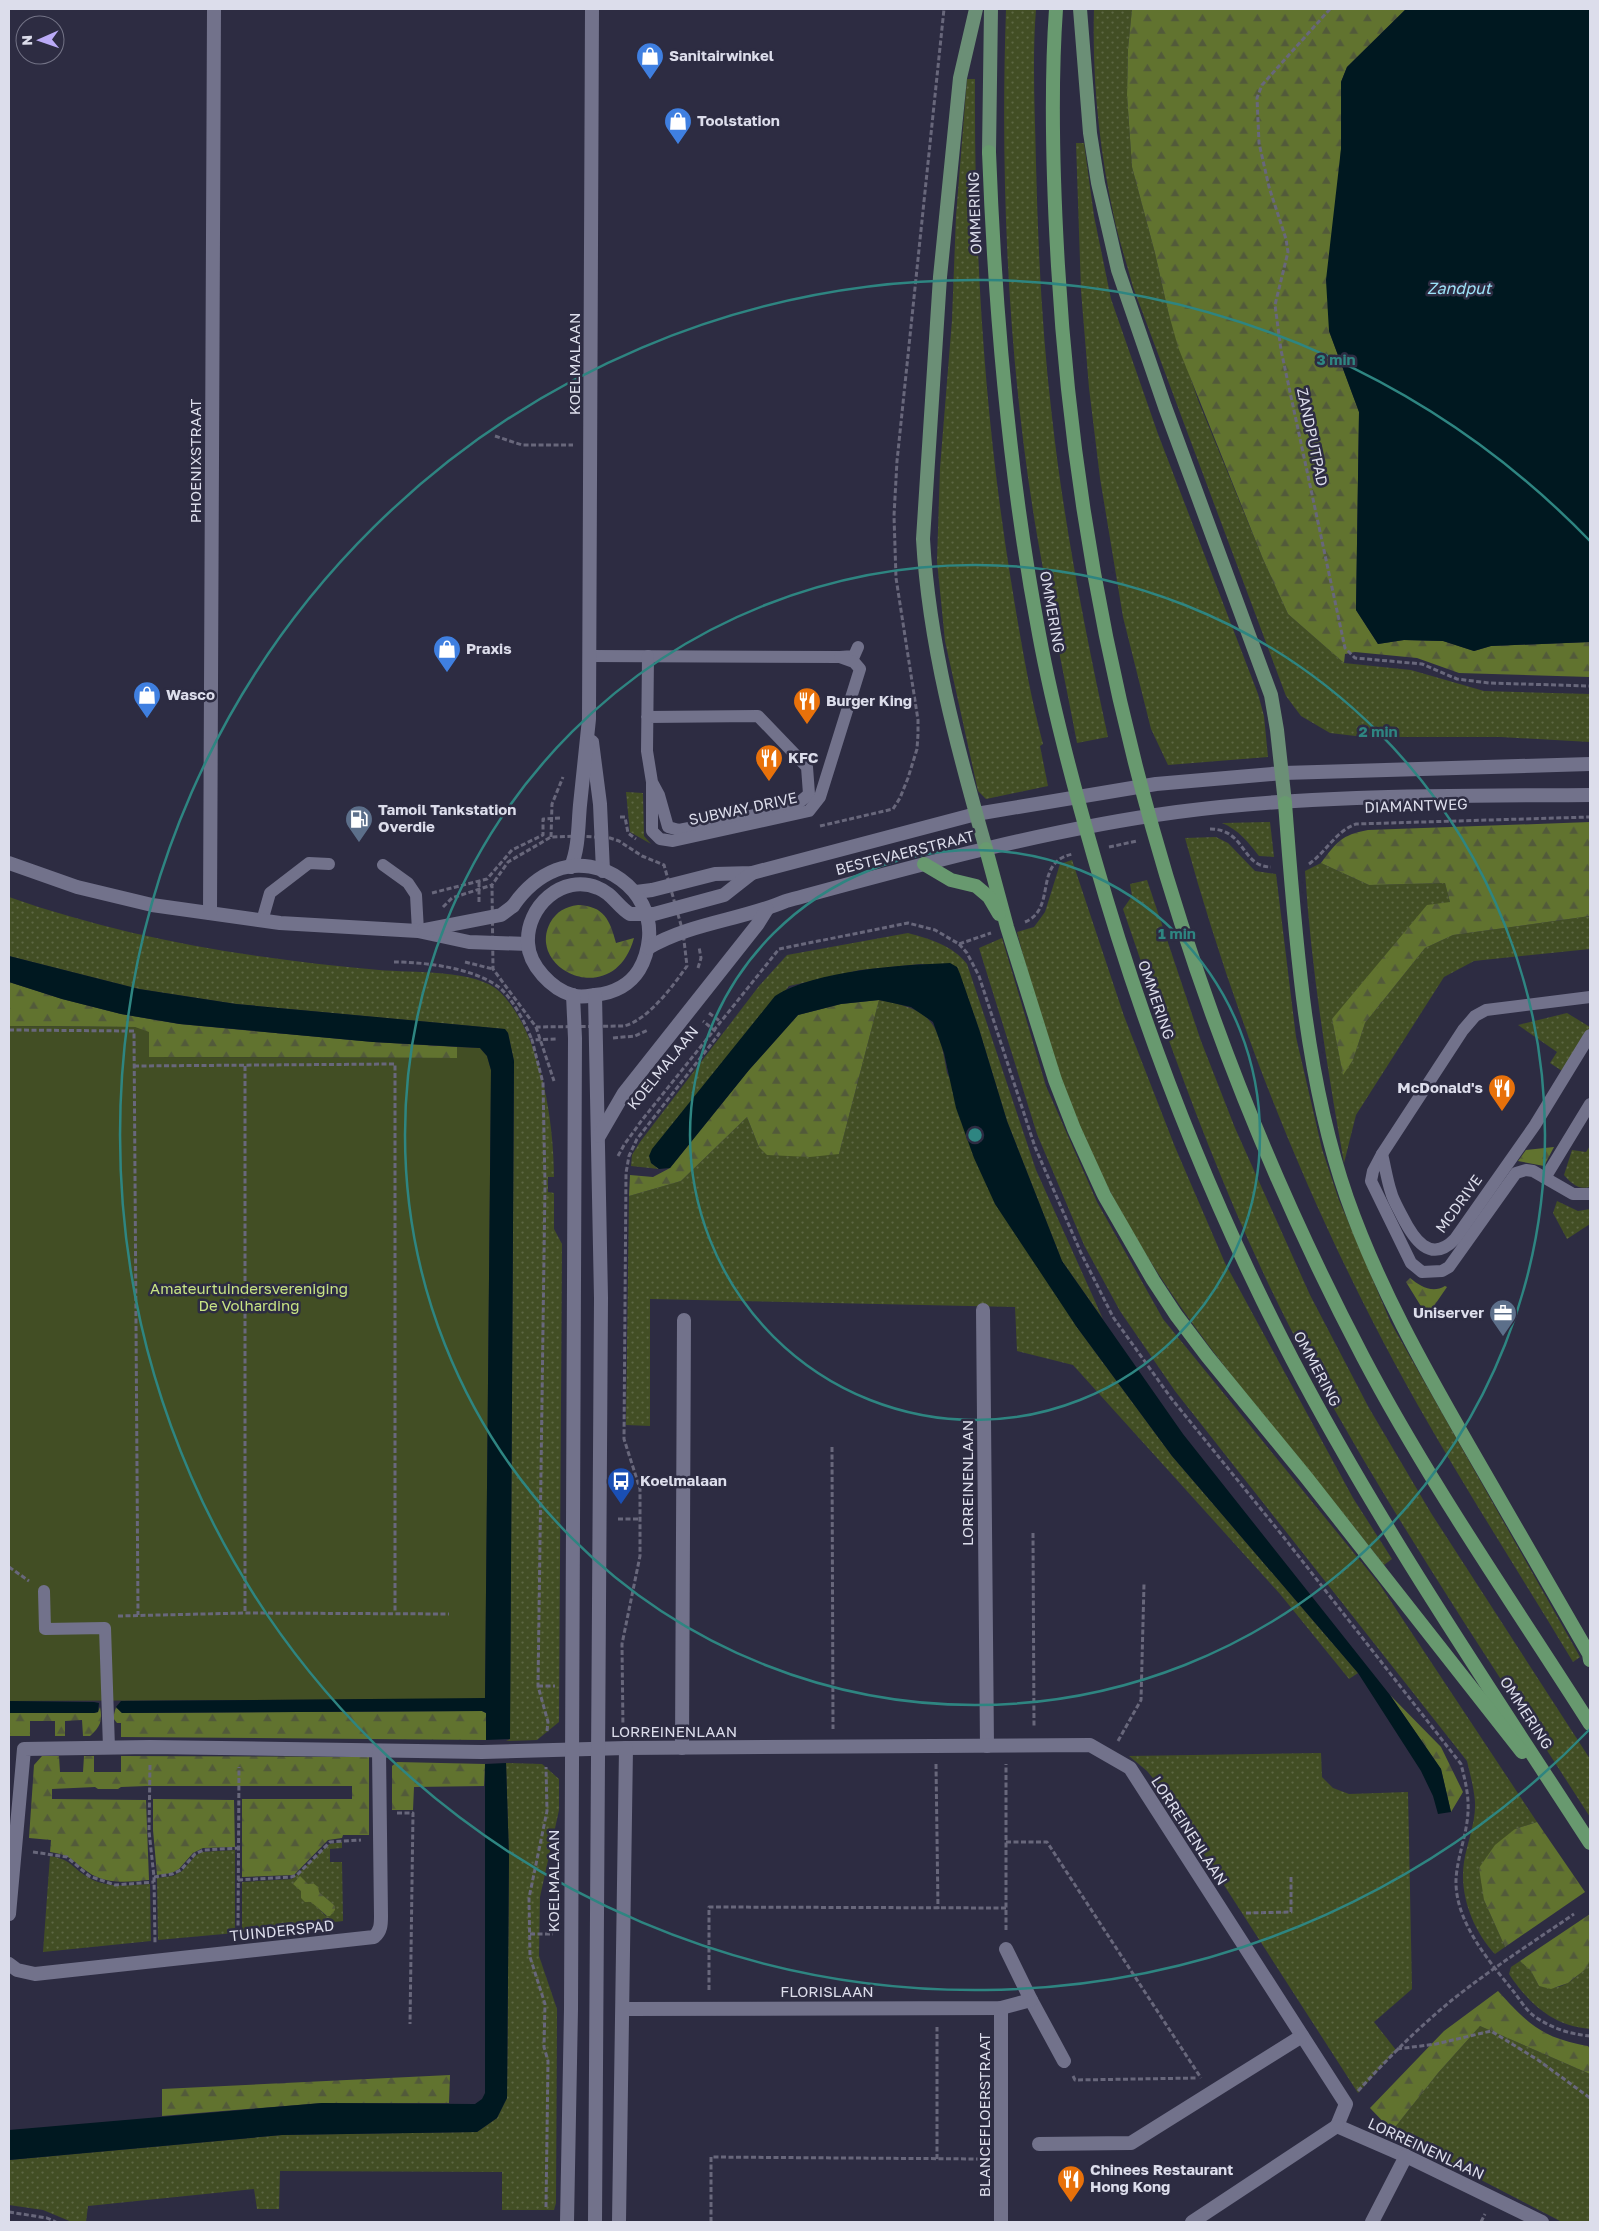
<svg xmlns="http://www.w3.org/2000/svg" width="1599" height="2231" viewBox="0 0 1599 2231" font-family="'Golos Text',sans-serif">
<defs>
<pattern id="grass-dots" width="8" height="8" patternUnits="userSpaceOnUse" patternTransform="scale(1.25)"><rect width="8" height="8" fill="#424e24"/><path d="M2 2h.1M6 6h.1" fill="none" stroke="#5d6744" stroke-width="1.8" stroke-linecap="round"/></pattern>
<pattern id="forest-firs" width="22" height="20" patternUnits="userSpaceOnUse" patternTransform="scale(1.25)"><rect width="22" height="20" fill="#61732f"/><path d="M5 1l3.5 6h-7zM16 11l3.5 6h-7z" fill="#525a3a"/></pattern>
</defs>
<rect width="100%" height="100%" fill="#2d2c42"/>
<g fill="url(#grass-dots)" fill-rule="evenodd">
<path d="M1006,9H1036C1032,60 1035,112 1036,164C1038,248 1042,333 1052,417C1064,524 1085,631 1108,737L1077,743C1064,674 1049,605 1037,535C1008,365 1000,181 1006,9Z"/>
<path d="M1094,9H1132L1128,49L1127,95L1132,167L1155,253L1168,311L1198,400L1263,559L1288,614L1344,663L1411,670L1484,691L1590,694V742L1501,737H1364L1330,733L1301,716L1286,696L1133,287C1127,264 1119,241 1114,217C1099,149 1092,78 1094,9Z"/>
<path d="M967,79H975C974,248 984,414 1011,581C1020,636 1029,691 1043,744L1040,746L1048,786L986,799L978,791L945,641L937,561L940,468L952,320L956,216Z"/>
<path d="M1076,143H1084L1094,216L1111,299L1158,434L1258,694L1264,716L1268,757L1168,765L1151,729L1123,617L1100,478L1089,388L1081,291Z"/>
<path d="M626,792L643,793L644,836L651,844L630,832Z"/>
<path d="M1270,822L1274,857L1259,856C1248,842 1239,830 1222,823Z"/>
<path d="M1216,837L1228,843L1255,871L1276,874L1296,1037L1322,1149L1339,1200L1391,1323L1580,1657L1573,1662C1513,1562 1449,1464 1394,1362C1305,1196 1235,1020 1185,838Z"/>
<path d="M1072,860L1124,1016L1175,1147L1225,1263L1353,1498L1392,1559L1384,1565C1292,1446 1186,1334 1115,1201C1070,1116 1041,1025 1017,932L1034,927L1045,912L1060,864Z"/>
<path d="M1321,863L1369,885L1445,883L1450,902L1332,1019L1343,1074L1353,1060L1365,1023L1425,948L1453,935L1590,916V949L1474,961L1444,977L1356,1115L1344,1163C1327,1067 1311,968 1305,871Z"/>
<path d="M1147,880L1201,1041L1235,1128L1310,1295L1369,1408L1431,1513L1590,1759V1817C1490,1661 1385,1507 1298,1343C1226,1206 1173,1055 1123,909L1132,896L1130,884Z"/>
<path d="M9,897C128,939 254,959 379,970C411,973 477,969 500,992C541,1033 554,1122 554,1177H548V1192L554,1193V1229L562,1244L559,1722L537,1740L506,1741L510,1739V1716L514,1061L508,1033L504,1029L236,1004L139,989L9,956Z"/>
<path d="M908,933C930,939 952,945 967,964L1036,1170L1103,1319L1062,1261L1007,1121L979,1029L957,967L920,964L860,970L789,986L651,1163L659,1169L631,1166L632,1155L640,1142L759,986L787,955Z"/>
<path d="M1002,938L1046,1086L1097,1202L1163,1319L1380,1585L1537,1822L1515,1829L1484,1900L1505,1947L1495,1954C1473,1930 1459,1895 1464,1862C1467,1843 1476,1822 1475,1802C1474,1788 1470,1774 1467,1761L1175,1391L1120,1311L1084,1245L1037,1134L979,948Z"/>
<path d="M879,1000C931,1009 939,1022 947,1073L1076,1326L1172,1456L1358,1673L1349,1679L1280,1594L1073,1365L1017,1351L1015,1307L650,1299V1426L626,1425L629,1196L681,1181L747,1117L759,1147L839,1154Z"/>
<path d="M1567,1013L1590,1027L1562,1071L1550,1063L1557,1052L1518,1025Z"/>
<path d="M1590,1146V1187C1578,1190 1571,1183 1564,1175L1572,1150L1586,1152Z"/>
<path d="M1557,1201L1578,1211L1590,1209V1224L1567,1239L1553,1213Z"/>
<path d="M1321,1753L1322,1777L1333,1788L1349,1794L1408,1792L1412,1989L1374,2022L1396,2050L1358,2093L1162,1789L1147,1771L1129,1756Z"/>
<path d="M506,1763L542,1764L559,1779V1810L540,1897L539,1956L557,2009L556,2203L554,2210H502V2172L280,2171L279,2209H257L254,2189L88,2206L86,2222H72L43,2210L9,2205V2160L282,2135L477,2132L497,2118L507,2098L509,1856Z"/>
<path d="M342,1842V1848L330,1849V1862H342L343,1921L242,1932V1882L292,1879L329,1844ZM301,1891L319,1892L334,1906L326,1916L311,1901L301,1898Z"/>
<path d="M235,1850V1933L158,1940L157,1878L173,1876L182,1871L195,1856L202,1852Z"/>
<path d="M50,1856C72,1860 69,1865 86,1876C105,1889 129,1885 150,1884L151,1941L43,1952Z"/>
<path d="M1590,1958V2029C1553,2026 1529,2004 1509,1974L1511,1967L1520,1961L1531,1971L1539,1986C1543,1986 1547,1988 1551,1988C1567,1988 1585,1972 1590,1958Z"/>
<path d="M1480,2026L1590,2074V2222H1562L1402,2139L1392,2131L1438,2073Z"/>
</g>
<g fill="url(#forest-firs)">
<path d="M1132,9H1406L1347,67L1341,82V149L1329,331L1359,412L1356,610L1378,644L1404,640L1443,641L1474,651L1491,646L1590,642V677L1459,673L1417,658L1355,652L1345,654L1344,663L1288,614L1263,559L1178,347L1168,311L1155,253L1132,167L1127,95L1128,49Z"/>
<path d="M1590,822V916L1453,935L1425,948L1365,1023L1353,1060L1343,1075L1332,1019L1427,905L1450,902L1445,883L1369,885L1321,863C1337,842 1341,835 1368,830Z"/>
<path d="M578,905C604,906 610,920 616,943L634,938C614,1011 526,970 550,923C557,911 565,907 578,905Z"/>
<path d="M9,982L62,999L121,1014L179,1024L373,1042L457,1047V1058L149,1057L135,1027L9,1026Z"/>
<path d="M879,1000L839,1154L810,1157L767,1155L759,1147L747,1117L681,1181L629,1196L630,1175L653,1177L670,1168L749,1070L798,1015L841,1004Z"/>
<path d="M1554,1147L1544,1166L1518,1161L1526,1150Z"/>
<path d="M1410,1278C1420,1286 1432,1294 1445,1286L1447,1287L1427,1316L1406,1282Z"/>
<path d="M1390,1695L1441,1747L1463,1792L1451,1812L1441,1769Z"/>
<path d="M100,1707C103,1721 100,1727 90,1736H83L82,1720L65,1721V1736H55V1721H30V1736H9V1713H94L98,1712Z"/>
<path d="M116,1707L122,1713L482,1711L486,1713V1740L121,1737V1723H117L113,1718Z"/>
<path d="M42,1756H59L60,1772H83L84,1756H94V1772H121V1756L369,1757V1835H343L342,1838L328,1840L294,1875L242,1877V1799H352V1786H146L121,1787L118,1789H98L95,1787L52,1789V1799L146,1800L149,1880C129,1882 106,1885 88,1872C70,1860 74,1856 50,1852L51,1840L29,1838L34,1765Z"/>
<path d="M397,1762L485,1764L484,1786L414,1787L413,1810H392V1766Z"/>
<path d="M153,1799L234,1800L235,1847L203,1848L193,1853L179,1869L172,1873L157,1875L153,1830Z"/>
<path d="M1537,1822L1585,1892L1505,1947L1484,1900L1479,1868L1495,1845L1515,1829Z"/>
<path d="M300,1876L308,1884L313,1883L318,1887L319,1892L335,1906V1910L330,1916H327L311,1902H305L301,1898V1891L293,1884Z"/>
<path d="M1590,1914V1958L1587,1968L1568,1983L1551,1989L1539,1986L1531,1971L1520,1961Z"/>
<path d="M1498,1991C1528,2024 1542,2038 1588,2046L1590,2049V2074L1480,2026L1438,2073L1392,2131L1370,2108L1444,2031Z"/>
<path d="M450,2075L449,2103H322L162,2116V2089Z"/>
</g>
<path fill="#424e24" d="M9,1026L135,1027L149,1032V1057L457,1058V1047L480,1048L487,1056L491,1070L485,1699L9,1701Z"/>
<g fill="#001820">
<path d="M1406,9H1590V642L1491,646L1474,651L1443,641L1404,640L1378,644L1356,610L1359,412L1329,331L1326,280L1341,149V82L1347,67Z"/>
<path d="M9,956L139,989L236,1004L505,1029L508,1033L514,1061L510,1739L486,1740V1713L482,1711L122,1713L116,1707L121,1701L485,1698L491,1070L487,1056L480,1048L373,1042L180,1024L121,1014L62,999L9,982Z"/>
<path d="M950,963L957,967L960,974L979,1029L1007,1121L1062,1261L1183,1434L1390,1695L1441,1769L1451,1812L1438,1814L1433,1796L1421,1771L1358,1673L1172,1456L1076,1326L995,1204L974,1158L956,1108L944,1053L933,1022L911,1007L879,1000L841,1004L798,1015L749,1070L670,1168L659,1169L651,1163L649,1156L652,1149L775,996C815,970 902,965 950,963Z"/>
<path d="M9,1701L94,1702L99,1703L98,1712L94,1713H9Z"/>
<path d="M506,1763L509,1856L507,2098L497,2118L477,2132L282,2135L9,2160V2130L322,2103L475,2104L482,2099L485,2093V1764Z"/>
</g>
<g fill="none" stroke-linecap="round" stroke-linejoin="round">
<g stroke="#68677b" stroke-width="3" stroke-dasharray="5 2.5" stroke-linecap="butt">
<path d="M1330,9L1262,85L1257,98L1259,143L1269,187L1286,239L1288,252L1275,305L1281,350L1345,648L1355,658L1422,664L1457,679L1489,683L1590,686"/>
<path d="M495,436L522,445H573"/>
<path d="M620,817H625L628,833L636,839"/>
<path d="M820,826L893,809L900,798L908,778L917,749L918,734V720L896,578L894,516L897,461L944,9"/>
<path d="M1210,829C1246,829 1241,867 1271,867"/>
<path d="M579,836L610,838L619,841L642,856L664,865L683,932L687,966C673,986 648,1020 624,1026L536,1027L493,969L492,885L508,862L551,837Z"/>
<path d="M551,837L552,804L563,777"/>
<path d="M1109,847L1137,841"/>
<path d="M1309,864C1326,852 1336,831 1356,824L1590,817"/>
<path d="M432,893L487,879L512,850L543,835V819L561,818"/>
<path d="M479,902V882"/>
<path d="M443,907L452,898L492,885"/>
<path d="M1025,922C1058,908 1032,862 1073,854"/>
<path d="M959,944L967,953L979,976L1035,1147L1081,1253L1113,1317L1171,1398L1282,1535L1461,1764C1465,1780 1469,1795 1468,1812C1467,1835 1457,1857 1456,1880C1455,1922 1489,1961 1514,1992C1520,2000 1526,2010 1534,2016C1551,2028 1569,2034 1590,2036"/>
<path d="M394,962C425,962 475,968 500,988C513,999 526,1025 532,1040"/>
<path d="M465,962L493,969"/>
<path d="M698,968L701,958L699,947"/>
<path d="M709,1013L721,1022"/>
<path d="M536,1027L554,1081"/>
<path d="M9,1030L134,1031L138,1615"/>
<path d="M613,1038L635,1036L648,1030"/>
<path d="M134,1066L395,1064V1613"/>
<path d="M245,1066V1613"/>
<path d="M618,1156L624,1145L642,1120L779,949L908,923L935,930L959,944L991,933"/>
<path d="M832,1447L833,1729"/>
<path d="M618,1519H640"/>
<path d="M1033,1533L1034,1728"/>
<path d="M9,1567L29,1581"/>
<path d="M118,1616L245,1613L449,1614"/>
<path d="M538,1686H555"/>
<path d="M623,1730L622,1644L640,1556V1489L624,1439L626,1173L629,1156L637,1139L719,1034L703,1021"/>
<path d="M547,1731L548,1722L538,1686L545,1185L543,1083L532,1040L557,1039"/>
<path d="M1118,1741L1141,1700L1144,1584"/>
<path d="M936,1764L938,1909"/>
<path d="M150,1765L149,1831L154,1877L155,1943"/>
<path d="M397,1813H413L410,2024"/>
<path d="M1006,1842H1047L1201,2078"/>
<path d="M33,1852L67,1857L89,1876L115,1885L154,1882"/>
<path d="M154,1877L172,1874L181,1870L195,1854L204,1850L239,1848"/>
<path d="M238,1880L291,1877L297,1875L330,1842L361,1840"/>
<path d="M1246,1913L1291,1912V1877"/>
<path d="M1006,1930V1764"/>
<path d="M238,1933L239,1767"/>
<path d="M530,1934H553"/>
<path d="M709,1990V1907L1006,1908"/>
<path d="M1397,2049L1436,2044L1491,2031L1538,2060L1590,2098"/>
<path d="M1073,2076L1075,2080L1198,2078"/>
<path d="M1358,2091C1388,2058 1418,2028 1452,2000C1491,1969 1533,1942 1574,1914"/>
<path d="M937,2159V2027"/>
<path d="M546,2207L548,2061L544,2047L545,2004L530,1957L529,1898L547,1811L546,1767"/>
<path d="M9,2212L47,2218L56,2222"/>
<path d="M711,2222V2157L983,2159"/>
<path d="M1481,2222L1485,2214"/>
</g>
<g stroke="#72728b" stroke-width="12">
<path d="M590,656L840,657L854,656L858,647"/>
<path d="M647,717L758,716L807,767L809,794L794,807L679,830L668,827L659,795L652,782L647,751L648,656"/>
<path d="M652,784V831L660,839L673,841L809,811L820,797L860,669L854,662L840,657"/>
<path d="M383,865L408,883L416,895L418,931"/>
<path d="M262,921L270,893L309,863L329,864"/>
<path d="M1590,997L1486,1010L1475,1016L1463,1030L1382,1154L1373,1171L1371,1181L1411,1263L1422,1272L1442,1271L1449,1267L1516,1173L1526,1170L1533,1171L1573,1194H1590"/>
<path d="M1382,1154C1385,1166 1387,1180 1391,1192C1393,1200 1398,1208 1402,1216C1413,1238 1430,1265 1455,1239L1535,1125L1590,1035"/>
<path d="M1545,1178L1590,1104"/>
<path d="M44,1591L45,1629L105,1628L109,1748"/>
</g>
<g stroke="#72728b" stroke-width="14">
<path d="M592,742L600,804L603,871"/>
<path d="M9,863L77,887L152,905L280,923L418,931L469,942L528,944"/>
<path d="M571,867C579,847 578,826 580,805C583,776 586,748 589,719L592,9"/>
<path d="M210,913L214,9"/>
<path d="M424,930L501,915L513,906"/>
<path d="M983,1310L987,1746"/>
<path d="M682,1748L684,1320"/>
<path d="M9,1914L24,1749L150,1747L482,1752L626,1748L1090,1745L1130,1768L1346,2104L1337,2126"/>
<path d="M9,1964L17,1970L35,1974L374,1937C381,1931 381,1924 381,1916L379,1751"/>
<path d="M1031,2000L1064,2061"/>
<path d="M623,2009L1001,2008L1031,2000L1006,1949"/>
<path d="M1337,2126L1406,2156L1542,2222"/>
<path d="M1039,2144L1131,2143L1302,2036"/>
<path d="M619,2222L626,1748"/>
<path d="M1001,2222V2008"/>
<path d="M1192,2222L1337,2126"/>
<path d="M1372,2222L1406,2156"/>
</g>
<g stroke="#72728b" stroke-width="14">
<path d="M636,892L652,890L715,874L752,873L976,814L1156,784L1283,773L1590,764"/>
<path d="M513,906C524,890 538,877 556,870C601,853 653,890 649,938C648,949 645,960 639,970C629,986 613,993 595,995C588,996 580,998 572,995C552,989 529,966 528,943C526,907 562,873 598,888C612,893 618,907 630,914H654L724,895L752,873"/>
<path d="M648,948C690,923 741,920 786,901C915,866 1044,830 1177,812C1314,794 1453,796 1590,795"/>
<path d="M595,995L601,1298L595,2222"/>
<path d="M599,1136L624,1093L757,925L767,909"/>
<path d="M567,2222L571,2009L575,1038L573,995"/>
</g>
<g stroke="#6b8f76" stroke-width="14">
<path d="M976,9L960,78L940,277L923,539C929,645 957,747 986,849"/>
<path d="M1080,9L1090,133L1098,183L1118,270L1165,407L1271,695L1277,730L1285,803"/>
<path d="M989,152L991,9"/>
</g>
<g stroke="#68996f" stroke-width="14">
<path d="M1056,9C1050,94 1053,181 1058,266C1080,647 1186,1019 1363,1357C1430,1484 1513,1603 1590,1724"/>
<path d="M989,152C995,314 1009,475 1039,634C1053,710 1073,784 1094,857C1143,1030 1209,1199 1292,1359C1380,1527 1487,1684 1590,1843"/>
<path d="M1285,803C1295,932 1304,1075 1347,1198C1378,1286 1423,1366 1469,1446C1509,1515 1549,1585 1589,1654L1590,1660"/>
<path d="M986,849L1007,927L1055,1080L1074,1129L1104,1195L1153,1280L1176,1315L1207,1356L1306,1477L1522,1752"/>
<path d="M924,864L951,880L976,886L989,897L999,914"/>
</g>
</g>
<g fill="none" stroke="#2e8581" stroke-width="2.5">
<circle cx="975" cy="1135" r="285"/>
<circle cx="975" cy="1135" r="570"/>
<path d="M1590 1729A855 855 0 1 1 1590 541"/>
</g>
<defs>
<g id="shop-pin" transform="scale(1.4375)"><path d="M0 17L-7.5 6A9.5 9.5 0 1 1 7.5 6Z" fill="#3f7fe0" stroke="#2d2c42"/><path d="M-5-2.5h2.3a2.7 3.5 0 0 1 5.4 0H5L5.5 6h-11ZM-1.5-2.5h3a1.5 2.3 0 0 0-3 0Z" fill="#fff"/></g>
<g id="restaurant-pin" transform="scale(1.4375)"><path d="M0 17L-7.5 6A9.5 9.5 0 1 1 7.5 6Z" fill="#e8710a" stroke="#2d2c42"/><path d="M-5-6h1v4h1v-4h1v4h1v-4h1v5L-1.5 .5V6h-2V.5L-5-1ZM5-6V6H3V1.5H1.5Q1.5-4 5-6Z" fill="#fff"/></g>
<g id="fuel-pin" transform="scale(1.4375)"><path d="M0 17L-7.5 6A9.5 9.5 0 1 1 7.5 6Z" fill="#5c6f8a" stroke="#2d2c42"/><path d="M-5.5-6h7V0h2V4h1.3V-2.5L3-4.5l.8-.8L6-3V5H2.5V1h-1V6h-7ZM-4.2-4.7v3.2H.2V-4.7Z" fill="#fff"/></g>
<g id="office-pin" transform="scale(1.4375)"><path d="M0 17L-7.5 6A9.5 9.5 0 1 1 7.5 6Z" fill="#5c6f8a" stroke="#2d2c42"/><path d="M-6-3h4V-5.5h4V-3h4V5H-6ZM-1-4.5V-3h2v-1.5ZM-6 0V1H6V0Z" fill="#fff"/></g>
<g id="bus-pin" transform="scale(1.4375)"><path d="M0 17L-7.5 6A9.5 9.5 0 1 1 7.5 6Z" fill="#1a4fb4" stroke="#2d2c42"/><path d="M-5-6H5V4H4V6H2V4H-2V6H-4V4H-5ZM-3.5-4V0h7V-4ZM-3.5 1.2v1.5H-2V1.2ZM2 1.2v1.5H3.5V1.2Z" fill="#fff"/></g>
</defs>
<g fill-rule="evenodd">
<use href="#shop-pin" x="650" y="56"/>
<use href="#shop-pin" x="678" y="121"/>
<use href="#shop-pin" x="447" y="649"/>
<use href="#shop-pin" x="147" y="695"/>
<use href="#restaurant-pin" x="807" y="701"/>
<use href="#restaurant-pin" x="769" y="758"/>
<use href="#fuel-pin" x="359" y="819"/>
<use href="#restaurant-pin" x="1502" y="1088"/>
<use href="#office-pin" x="1503" y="1313"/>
<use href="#bus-pin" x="621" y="1481"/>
<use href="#restaurant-pin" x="1071" y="2179"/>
</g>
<g text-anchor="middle" stroke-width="5" stroke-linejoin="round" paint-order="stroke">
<g font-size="15" font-weight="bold" fill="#dcddeb" stroke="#2d2c42" text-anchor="start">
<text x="669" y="61">Sanitairwinkel</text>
<text x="697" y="126">Toolstation</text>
<text x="466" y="654">Praxis</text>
<text x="166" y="700">Wasco</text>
<text x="826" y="706">Burger King</text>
<text x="788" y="763">KFC</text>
<text x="378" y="815">Tamoil Tankstation<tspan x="378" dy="17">Overdie</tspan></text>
<text x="1483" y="1093" text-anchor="end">McDonald's</text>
<text x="1484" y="1318" text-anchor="end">Uniserver</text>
<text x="640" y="1486">Koelmalaan</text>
<text x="1090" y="2175">Chinees Restaurant<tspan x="1090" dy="17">Hong Kong</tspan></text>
</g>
<g font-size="15" fill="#dcddeb" stroke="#2d2c42">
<text transform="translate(975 213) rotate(-92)" y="5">OMMERING</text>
<text transform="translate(575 364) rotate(-90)" y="5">KOELMALAAN</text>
<text transform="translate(1312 437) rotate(78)" y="5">ZANDPUTPAD</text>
<text transform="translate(196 461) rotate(-90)" y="5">PHOENIXSTRAAT</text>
<text transform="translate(1052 612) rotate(80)" y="5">OMMERING</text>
<text transform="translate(1416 806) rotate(-2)" y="5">DIAMANTWEG</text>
<text transform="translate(743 809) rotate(-12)" y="5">SUBWAY DRIVE</text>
<text transform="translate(905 853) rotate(-14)" y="5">BESTEVAERSTRAAT</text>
<text transform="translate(1156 1000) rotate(71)" y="5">OMMERING</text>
<text transform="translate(663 1068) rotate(-51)" y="5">KOELMALAAN</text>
<text transform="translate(1459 1204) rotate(-54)" y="5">MCDRIVE</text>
<text transform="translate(1317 1369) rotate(62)" y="5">OMMERING</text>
<text transform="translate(968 1483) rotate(-90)" y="5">LORREINENLAAN</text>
<text transform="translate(1526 1713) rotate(57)" y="5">OMMERING</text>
<text x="674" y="1737">LORREINENLAAN</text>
<text transform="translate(1189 1831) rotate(57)" y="5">LORREINENLAAN</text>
<text transform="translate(554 1881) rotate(-90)" y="5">KOELMALAAN</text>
<text transform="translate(282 1931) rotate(-6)" y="5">TUINDERSPAD</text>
<text x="827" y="1997">FLORISLAAN</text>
<text transform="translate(985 2115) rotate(-90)" y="5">BLANCEFLOERSTRAAT</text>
<text transform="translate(1426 2149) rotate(25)" y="5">LORREINENLAAN</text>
</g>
<g font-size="15" fill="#c8e484" stroke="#2d2c42">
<text x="249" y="1294">Amateurtuindersvereniging<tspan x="249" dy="17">De Volharding</tspan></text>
</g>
<g font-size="16" font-style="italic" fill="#9de2f8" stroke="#2d2c42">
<text x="1459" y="294">Zandput</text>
</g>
</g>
<circle cx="975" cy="1135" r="8" fill="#2e8581" stroke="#2d2c42" stroke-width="2.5"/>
<g font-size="15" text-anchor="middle" font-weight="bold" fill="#2e8581" stroke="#2d2c42" stroke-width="5" stroke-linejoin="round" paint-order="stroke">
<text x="1336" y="365">3 min</text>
<text x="1378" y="737">2 min</text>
<text x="1177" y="939">1 min</text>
</g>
<rect width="1599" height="2231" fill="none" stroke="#dcddeb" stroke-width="20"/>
<g transform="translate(40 40) rotate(268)"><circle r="24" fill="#2d2c42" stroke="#737386"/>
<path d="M0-4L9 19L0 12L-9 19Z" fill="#baaaf7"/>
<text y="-8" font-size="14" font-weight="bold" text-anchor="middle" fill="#dcddeb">N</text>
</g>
</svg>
